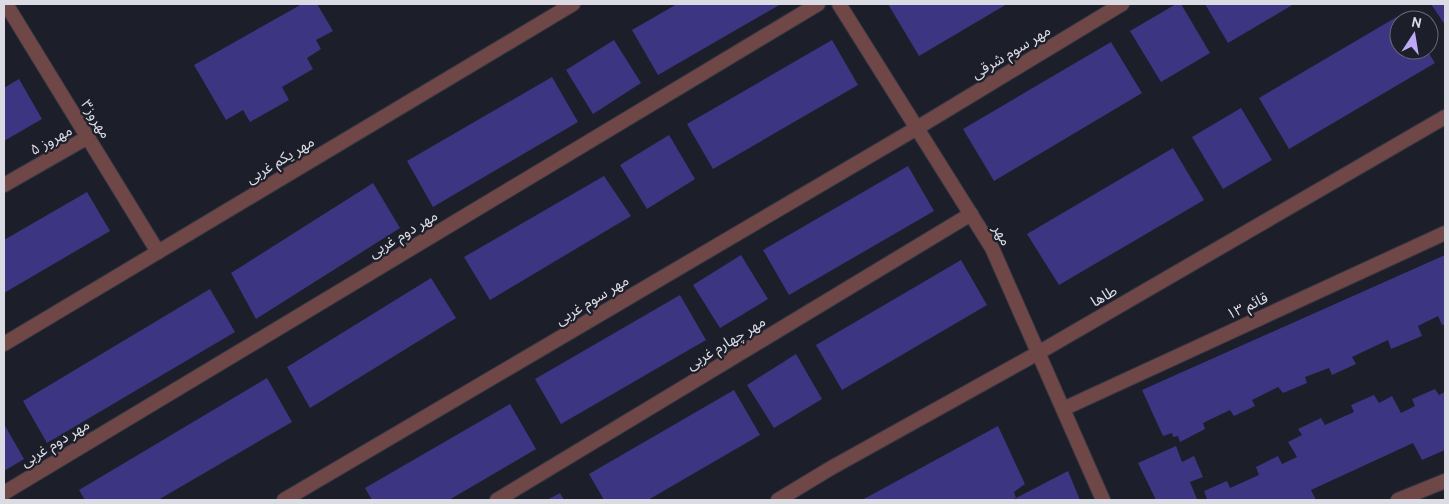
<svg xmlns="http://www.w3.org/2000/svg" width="1449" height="504" viewBox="0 0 1449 504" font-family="Cabin,'Noto Sans Arabic',sans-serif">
<rect width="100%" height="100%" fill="#1c1e2a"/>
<g fill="#3c3581">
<path d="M302,4H317L333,31L316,40L321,49L307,58L313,69L282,87L289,100L250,122L243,110L226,120L194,65Z"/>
<path d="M677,4H781L658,75L632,30Z"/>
<path d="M888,4H1007L919,56Z"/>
<path d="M1176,4H1181L1210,53L1161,82L1130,31Z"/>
<path d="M1205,4H1294L1228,43Z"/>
<path d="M1431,4H1445V25Z"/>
<path d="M1405,12L1409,20H1399V50H1427L1435,63L1289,149L1259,98Z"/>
<path d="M614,40L641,83L593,114L566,70Z"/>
<path d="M832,40L858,85L713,169L687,124Z"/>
<path d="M1111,42L1142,93L994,181L963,129Z"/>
<path d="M552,77L578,122L433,207L407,161Z"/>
<path d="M19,79L42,119L4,141V88Z"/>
<path d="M1241,108L1272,160L1223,189L1192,137Z"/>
<path d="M669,135L695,179L647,209L620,165Z"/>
<path d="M1173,148L1204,200L1059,285L1027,234Z"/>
<path d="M908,166L934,211L789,295L763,250Z"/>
<path d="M604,176L631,216L490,300L464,257Z"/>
<path d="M373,183L400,228L256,319L231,273Z"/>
<path d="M87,192L110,231L4,293V240Z"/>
<path d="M741,255L768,299L720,328L693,285Z"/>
<path d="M1445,255V324L1442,325L1438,316L1418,326L1422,336L1391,349L1388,340L1352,357L1356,364L1332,375L1329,368L1305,377L1307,383L1283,393L1278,387L1252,400L1255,406L1234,416L1230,410L1203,423L1205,429L1180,442L1178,436L1173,437L1172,433L1163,436L1142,390Z"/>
<path d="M961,260L987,305L842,390L816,345Z"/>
<path d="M431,278L456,318L310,408L287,367Z"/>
<path d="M210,289L235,332L47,443L23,401Z"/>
<path d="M680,295L706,340L561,424L535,379Z"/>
<path d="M796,354L822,399L774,428L747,385Z"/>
<path d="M267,378L292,422L158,500H85L79,490Z"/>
<path d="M1435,389L1439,395L1445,392V450L1422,460L1413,443L1311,490L1316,500H1204L1207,499L1204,491L1227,481L1230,488L1259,475L1256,467L1278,456L1282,464L1297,457L1288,442L1302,435L1298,429L1321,418L1325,425L1354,412L1351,405L1374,395L1379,403L1392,396L1401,413L1415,406L1412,399Z"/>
<path d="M734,390L760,435L648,500H604L589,474Z"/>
<path d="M510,404L536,449L449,500H372L365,488Z"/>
<path d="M4,424L24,459L4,471Z"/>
<path d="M998,426L1025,484L1014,492L1016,498L1012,500H862Z"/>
<path d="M1176,446L1182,462L1194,456L1203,477L1190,482L1197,499L1194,500H1156L1138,463Z"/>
<path d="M1068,471L1080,500H1017L1016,498Z"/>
<path d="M560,493L564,500H547Z"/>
</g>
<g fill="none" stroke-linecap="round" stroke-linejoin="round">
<g stroke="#373844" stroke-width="16">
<g id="minor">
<path d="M6,4L158,252"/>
<path d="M4,185L88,137"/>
<path d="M4,344L573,4"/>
<path d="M1063,409L1445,233"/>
<path d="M4,493L818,4"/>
<path d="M284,500L917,128L1122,4"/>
<path d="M497,500L971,214"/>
<path d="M778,500L831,468L1038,353L1445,117"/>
<path d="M1398,500L1445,481"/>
</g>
</g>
<g stroke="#373844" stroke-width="16">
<path id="tertiary" d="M839,4L992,248L1103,500"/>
</g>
<use href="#minor" stroke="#6f4747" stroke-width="14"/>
<use href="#tertiary" stroke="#6f4747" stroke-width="14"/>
</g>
<g text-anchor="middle" stroke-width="4.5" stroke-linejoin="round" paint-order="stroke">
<g font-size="15" fill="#dadbe3" stroke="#1c1e2a">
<text transform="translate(1011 52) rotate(-31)" y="5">مهر سوم شرقی</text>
<text transform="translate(96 119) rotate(58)" y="5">مهروز۳</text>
<text transform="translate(51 140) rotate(-29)" y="5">مهروز ۵</text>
<text transform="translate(280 160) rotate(-31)" y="5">مهر یکم غربی</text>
<text transform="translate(403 234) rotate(-31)" y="5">مهر دوم غربی</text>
<text transform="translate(1002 235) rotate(61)" y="5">مهر</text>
<text transform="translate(1104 296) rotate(-30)" y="5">طاها</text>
<text transform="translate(592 300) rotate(-31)" y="5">مهر سوم غربی</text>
<text transform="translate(1247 306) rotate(-25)" y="5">قائم ۱۳</text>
<text transform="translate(726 343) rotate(-31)" y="5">مهر چهارم غربی</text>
<text transform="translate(55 443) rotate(-31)" y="5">مهر دوم غربی</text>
</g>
</g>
<rect width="1449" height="504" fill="none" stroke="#dadbe3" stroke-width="10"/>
<g transform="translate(1414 35) rotate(12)"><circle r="24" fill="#1c1e2a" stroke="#686a74"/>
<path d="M0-4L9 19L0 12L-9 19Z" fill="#bda9f5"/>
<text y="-8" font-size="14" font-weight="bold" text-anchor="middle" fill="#dadbe3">N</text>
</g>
</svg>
